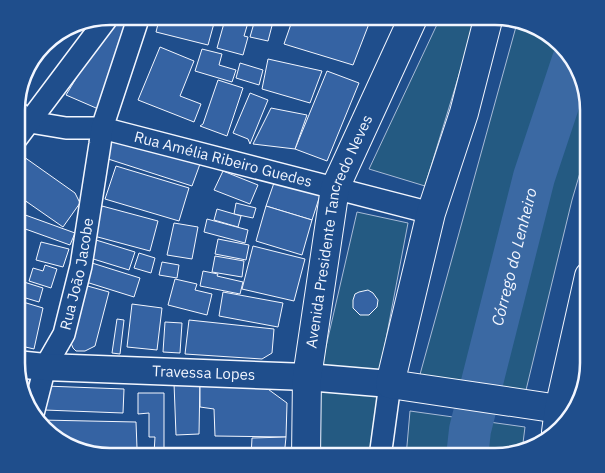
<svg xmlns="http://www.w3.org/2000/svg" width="605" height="473" viewBox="0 0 605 473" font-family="'IBM Plex Sans',sans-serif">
<rect width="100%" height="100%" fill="#1f4e8c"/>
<g fill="#245a82" stroke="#a8bbd7">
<path d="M441,16H477L425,186L369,169Z"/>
<path d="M517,23L557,40L579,69L589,109V142L572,200L526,390L419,378Z"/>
<path d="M357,212L408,223L378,381L319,377Z"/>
<path d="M589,338V370L574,406Z"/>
<path d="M318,388L378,392L369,457H317Z"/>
<path d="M410,411L525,427L522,451L495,457H406Z"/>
</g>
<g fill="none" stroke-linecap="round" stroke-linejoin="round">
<path stroke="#3b69a3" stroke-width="42" id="s1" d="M467,457L470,430L534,177L573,60"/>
</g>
<g fill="#3563a3" stroke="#f2f6ff">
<path d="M114,16H137L103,111L66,95Z"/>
<path d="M160,16H216L208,45L156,32Z"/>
<path d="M226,16H250L244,36L248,37L243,55L217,48Z"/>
<path d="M256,16H372L353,65L284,44L291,24L274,18L268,41L250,37Z"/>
<path d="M160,47L194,61L180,96L201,104L194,122L138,100Z"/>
<path d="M202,49L222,54L219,65L236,70L232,82L195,71Z"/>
<path d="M268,59L322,71L310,103L262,89Z"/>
<path d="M240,63L263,70L259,85L236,78Z"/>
<path d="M327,71L359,83L327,161L295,149Z"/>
<path d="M218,80L243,88L227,136L200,126L203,124Z"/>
<path d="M250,93L268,100L250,144L248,139L233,133Z"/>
<path d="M271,108L307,115L295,149L253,144Z"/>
<path d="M110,136L200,164L192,186L102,157Z"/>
<path d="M17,152L75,193L80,203L63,227L17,195Z"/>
<path d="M116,166L189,188L179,221L105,199Z"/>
<path d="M223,171L258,185L250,204L214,190Z"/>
<path d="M276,177L321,192L312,220L266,206Z"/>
<path d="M236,203L256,208L253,218L234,214Z"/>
<path d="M102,206L158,221L150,251L94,236Z"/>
<path d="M266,206L312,220L302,255L256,241Z"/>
<path d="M217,209L241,216L238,227L214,220Z"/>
<path d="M17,212L75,233L70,245L17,226Z"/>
<path d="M207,219L248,230L245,243L204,232Z"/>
<path d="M174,223L198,227L192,259L167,255Z"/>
<path d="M218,239L249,245L246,260L215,254Z"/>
<path d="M96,240L135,252L129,270L90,258Z"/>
<path d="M41,242L69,249L63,267L36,260Z"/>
<path d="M253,246L305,259L294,301L242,289Z"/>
<path d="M139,253L155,258L151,273L134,268Z"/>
<path d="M17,255L23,258L17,273Z"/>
<path d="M215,256L244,261L242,277L212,272Z"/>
<path d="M162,262L179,265L177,278L159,275Z"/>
<path d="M92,263L140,278L134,297L86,282Z"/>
<path d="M45,265L57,269L51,288L29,281L33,268L43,271Z"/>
<path d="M203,271L218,274L217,276L243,282L240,294L200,286Z"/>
<path d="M17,276L23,278L17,294Z"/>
<path d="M175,279L197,284L195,290L212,294L207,315L168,305Z"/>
<path d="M24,282L43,288L39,302L19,296Z"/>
<path d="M84,285L109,292L95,346L85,351H76L73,348L69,338Z"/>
<path d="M368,290L373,293L378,300L377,307L369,315H360L353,308V300L355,294L359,292Z"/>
<path d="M223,292L283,303L278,327L219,316Z"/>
<path d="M23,302L43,308L34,349L17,345V328Z"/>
<path d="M132,304L162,308L157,350L127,347Z"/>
<path d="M117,319L124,320L120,354L112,353Z"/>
<path d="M189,320L274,329L272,353L262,359L185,354Z"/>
<path d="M165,322L182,323L180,353L163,352Z"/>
<path d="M18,376L30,378L27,393H23Z"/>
<path d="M200,379L199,434L176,435L174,383Z"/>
<path d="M200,379L261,384L287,403L286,437L215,436L214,409L200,407Z"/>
<path d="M45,386L124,389L123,413L44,410Z"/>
<path d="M138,393H164V453H154L155,437H149V413L138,414Z"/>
<path d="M41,420L136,422L137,448L99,453V455L48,433L40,423Z"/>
<path d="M286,437L284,457H251L252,438Z"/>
</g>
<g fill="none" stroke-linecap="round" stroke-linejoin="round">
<g stroke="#f2f6ff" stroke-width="24">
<g id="minor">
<path id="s2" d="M17,112L30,122L66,128H102L431,213"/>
<path d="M17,138L108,17"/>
<path id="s3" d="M33,414L45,367L64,334L81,266L100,144L102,128L139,16"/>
<path d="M380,457L390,384"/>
</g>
</g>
<g stroke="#f2f6ff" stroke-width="29">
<g id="tertiary">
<path id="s4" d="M16,364L45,367L307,377L390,384"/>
</g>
</g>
<g stroke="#f2f6ff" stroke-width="30">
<path id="secondary" d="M489,16L464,113L431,213L390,384L559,409"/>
</g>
<g stroke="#f2f6ff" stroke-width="30">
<g id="trunk">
<path d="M556,432L559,409L589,276"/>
<path id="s5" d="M306,457L307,377L335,188L414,16"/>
</g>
</g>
<use href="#minor" stroke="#1f4e8c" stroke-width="21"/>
<use href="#tertiary" stroke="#1f4e8c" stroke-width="26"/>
<use href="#secondary" stroke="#1f4e8c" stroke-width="28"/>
<use href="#trunk" stroke="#1f4e8c" stroke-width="28"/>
</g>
<g text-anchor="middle" stroke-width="4" stroke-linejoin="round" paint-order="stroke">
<g font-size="15" fill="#f2f6ff" stroke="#1f4e8c">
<text dy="5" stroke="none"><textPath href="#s2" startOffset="214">Rua Amélia Ribeiro Guedes</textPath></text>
<text dy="5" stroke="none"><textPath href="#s5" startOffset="230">Avenida Presidente Tancredo Neves</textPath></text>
<text dy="5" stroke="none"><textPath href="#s3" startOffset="148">Rua João Jacobe</textPath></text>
<text dy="5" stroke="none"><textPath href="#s4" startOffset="188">Travessa Lopes</textPath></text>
</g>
<g font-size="16" font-style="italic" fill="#f2f6ff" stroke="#1f4e8c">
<text dy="6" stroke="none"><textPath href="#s1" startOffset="206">Córrego do Lenheiro</textPath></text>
</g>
</g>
<path d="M0 0H605V473H0ZM110 25H495A85 85 0 0 1 580 110V363A85 85 0 0 1 495 448H110A85 85 0 0 1 25 363V110A85 85 0 0 1 110 25Z" fill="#1f4e8c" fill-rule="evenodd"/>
<path fill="none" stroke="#f2f6ff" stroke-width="2.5" d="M110 25H495A85 85 0 0 1 580 110V363A85 85 0 0 1 495 448H110A85 85 0 0 1 25 363V110A85 85 0 0 1 110 25Z"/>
</svg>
